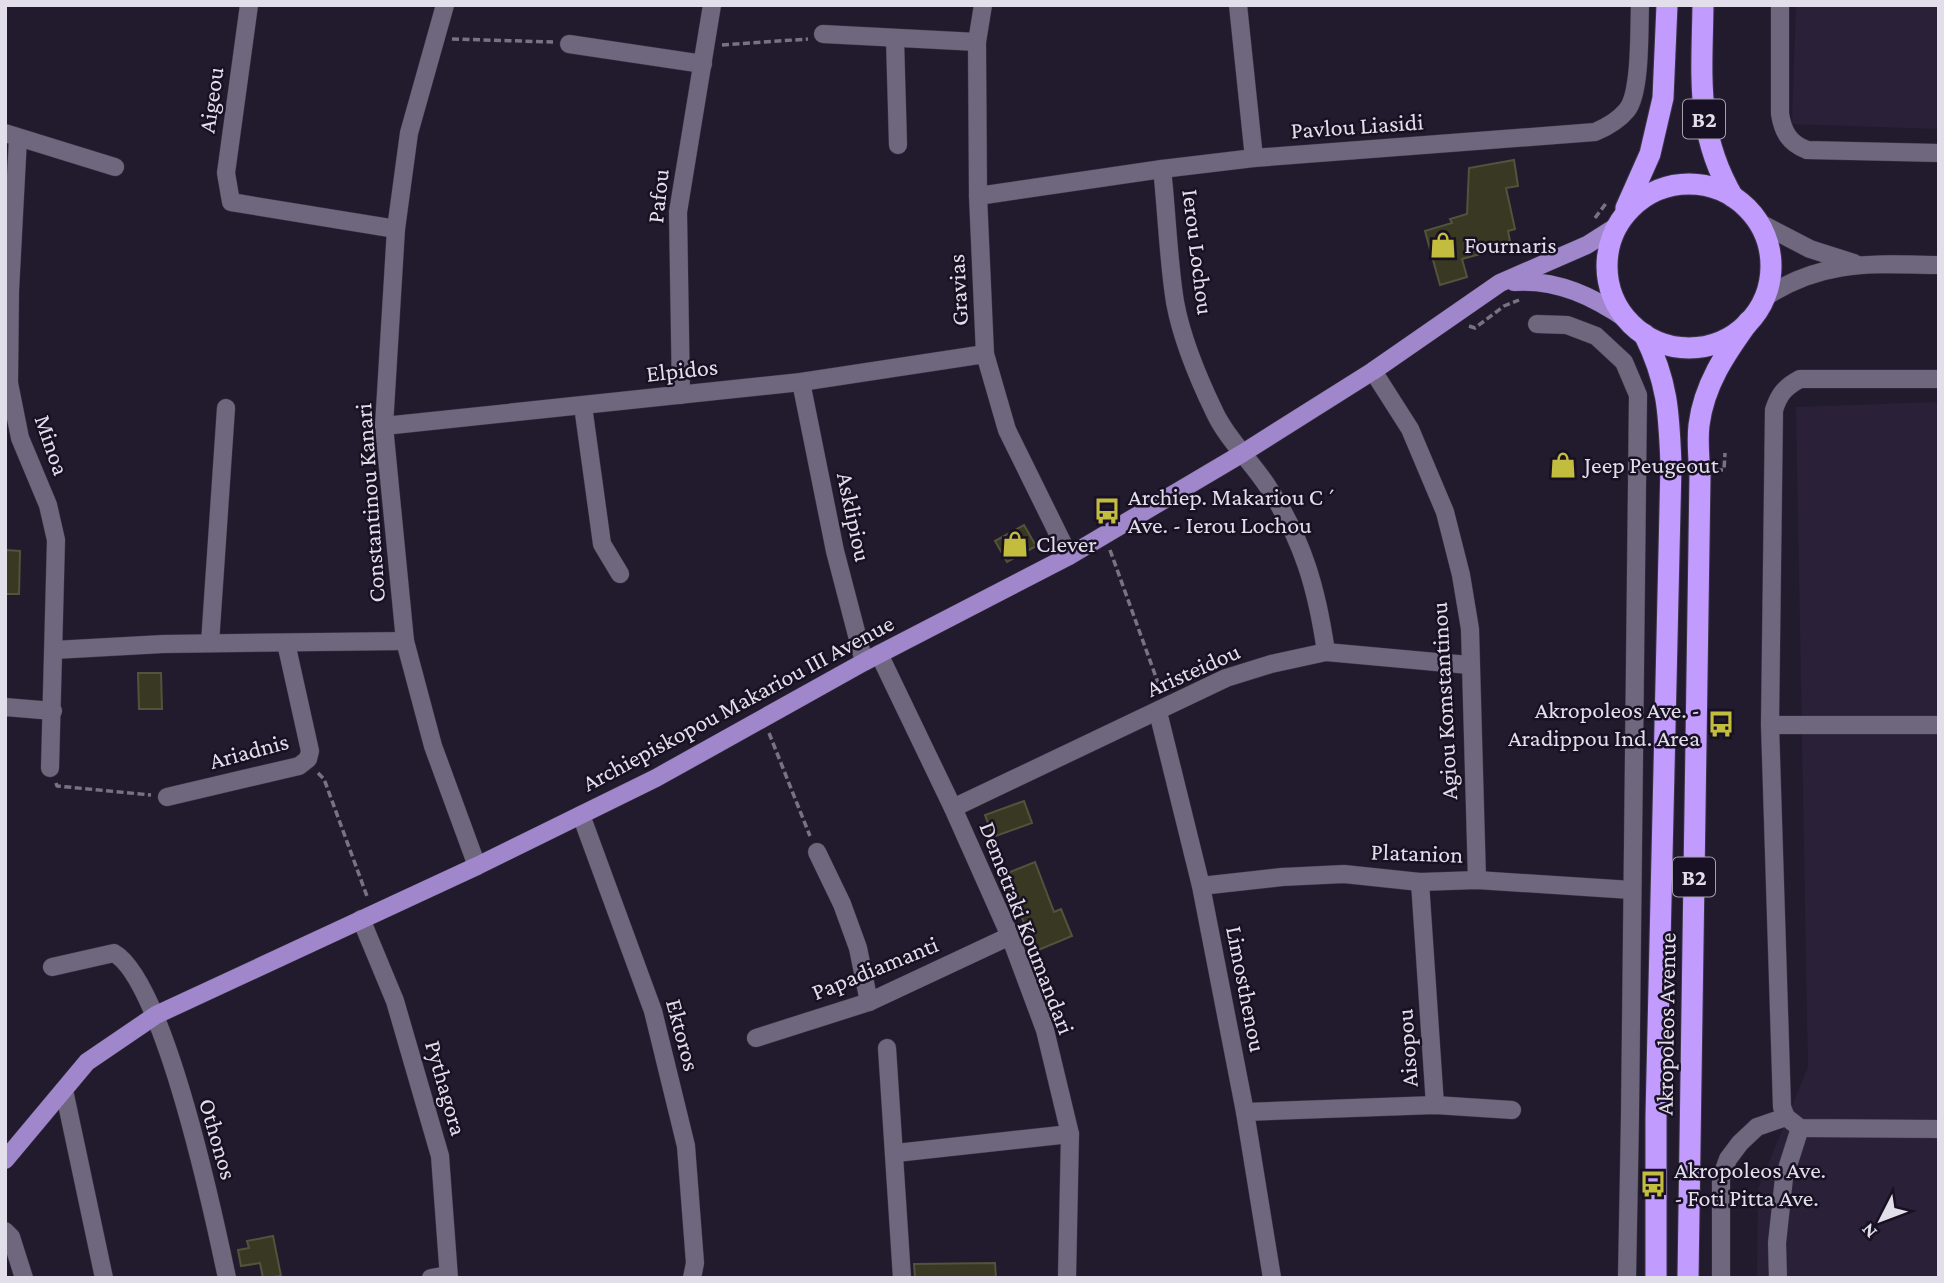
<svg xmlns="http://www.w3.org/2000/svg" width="1944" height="1283" viewBox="0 0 1944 1283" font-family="'Crimson Pro',serif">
<rect width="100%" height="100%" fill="#221b2d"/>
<g fill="#2a2139">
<path d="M1796,5H1939V129L1792,124Z"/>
<path d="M1939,402V1278H1757L1758,1189L1808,1067L1796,407Z"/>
</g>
<g fill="#393923" stroke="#53533c" stroke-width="2">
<path d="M1514,160L1518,186L1506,188L1515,229L1508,231L1510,241L1492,245L1484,253L1462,259L1467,277L1440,285L1425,231L1452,223L1450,219L1467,214L1469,168Z"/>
<path d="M1024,525L1036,546L1007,562L995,541Z"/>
<path d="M5,550L20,551L19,594H5Z"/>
<path d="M138,673H161L162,709H139Z"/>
<path d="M1024,801L1032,823L993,837L985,815Z"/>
<path d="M1035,862L1054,912L1061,909L1072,936L1036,951L1016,904L1012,905L1000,876Z"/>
<path d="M273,1236L281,1276L263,1278L260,1263L241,1266L238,1250L249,1248L247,1241Z"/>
<path d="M995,1263L996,1278H915L914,1264Z"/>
</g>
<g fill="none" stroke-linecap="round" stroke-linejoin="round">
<g stroke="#3a3544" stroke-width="19">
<g id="minor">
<path d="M249,5L226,173L231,202L396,229"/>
<path d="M445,5L409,133L396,229L384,426L405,641L433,746L477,866"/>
<path d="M983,5L977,42L978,196L985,354L1007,430L1069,556"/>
<path d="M1238,5L1254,158"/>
<path d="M1780,5V114C1783,132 1789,143 1807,150L1939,153"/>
<path d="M823,34L977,42"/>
<path d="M895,39L898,145"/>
<path d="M569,44L703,64"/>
<path d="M5,133L115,167"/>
<path d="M18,138L10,291L9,383L20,438L48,505L56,540L50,768"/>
<path d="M1162,169C1167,213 1168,258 1175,302C1182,340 1198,378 1215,413C1227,439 1252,462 1268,487C1303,540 1317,589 1326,652"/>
<path d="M978,196L1162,169L1254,158L1595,132C1607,127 1618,121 1627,110C1641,93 1639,29 1640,5"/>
<path d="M1758,222L1810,249L1854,263"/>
<path d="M1764,298C1822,259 1872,264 1939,265"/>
<path d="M1537,324L1567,325L1596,336L1624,362L1638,395L1630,1116L1627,1278"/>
<path d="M1373,371L1410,429L1445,512L1461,575L1470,629L1477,880"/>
<path d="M1939,379H1800C1785,387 1779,394 1774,410L1770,725L1782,1107L1786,1117L1800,1128L1939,1129"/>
<path d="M801,382L835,551L864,662"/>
<path d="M681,395L678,212L712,5"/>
<path d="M583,406L602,544L620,574"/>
<path d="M384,426L801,382L985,354"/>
<path d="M210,643L226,408"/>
<path d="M54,650L163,644L405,641"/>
<path d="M879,654L953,808L1010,936L1045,1030L1070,1134L1067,1278"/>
<path d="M5,707L53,711"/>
<path d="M1158,712L1201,886L1245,1112L1272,1278"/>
<path d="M1770,725H1939"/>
<path d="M167,797L299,766L308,759L310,751L286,643"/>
<path d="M953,808L1226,678L1271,664L1326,652L1469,665"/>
<path d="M581,815L653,1011L686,1146L695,1263L692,1278"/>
<path d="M817,852L842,904L858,948L869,1002"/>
<path d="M1420,882L1435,1105"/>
<path d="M1201,886L1282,877L1344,874L1420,882L1477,880L1631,890"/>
<path d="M361,919L395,1001L440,1156L449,1278"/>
<path d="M52,967L114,953C164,981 214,1216 227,1278"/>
<path d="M756,1038L869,1002L1010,936"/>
<path d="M887,1048L902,1278"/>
<path d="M64,1090L104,1278"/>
<path d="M1245,1112L1435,1105L1512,1110"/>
<path d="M896,1153L1070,1134"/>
<path d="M5,1231L11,1237L24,1278"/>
<path d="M431,1278L448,1275"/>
<path d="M1721,1278V1178L1728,1159L1740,1143L1757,1127L1786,1117"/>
<path d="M1778,1278L1777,1243L1784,1178L1800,1128"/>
</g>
</g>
<g stroke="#3a3544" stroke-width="19">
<g id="major">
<path d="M1514,282C1558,279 1594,297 1629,321"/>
<path d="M5,1160L87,1062L156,1015L477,866L656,778L864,662L1069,556L1243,453L1373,371L1500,283L1587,245L1617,226"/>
</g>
</g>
<g stroke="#3a3544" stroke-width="23">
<g id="highway">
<path d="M1703,5C1702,77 1695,132 1733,197"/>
<circle cx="1689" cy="266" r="82"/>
<path d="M1626,208L1650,154L1663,98L1667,5"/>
<path d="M1644,334C1668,382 1669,413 1671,465L1656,1117V1278"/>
<path d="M1688,1278L1700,475C1699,459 1697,442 1699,425C1704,385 1725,354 1749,321"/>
</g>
</g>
<g stroke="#787382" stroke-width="3.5" stroke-dasharray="7 3.5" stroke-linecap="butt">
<path d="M452,39L553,42"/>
<path d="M722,45L808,39"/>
<path d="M1595,218L1607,202"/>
<path d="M1469,326L1475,328L1504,306L1519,300"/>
<path d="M1716,470H1724L1725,453"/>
<path d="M1110,550L1161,691"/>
<path d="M769,733L810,836"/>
<path d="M318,773L324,779L368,899"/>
<path d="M56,783L57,786L151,795"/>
</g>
<use href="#minor" stroke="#6e677d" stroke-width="18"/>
<use href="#major" stroke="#a086ca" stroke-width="18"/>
<use href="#highway" stroke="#c19bfe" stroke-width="21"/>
</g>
<defs>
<g id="shop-bare" transform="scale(2.1)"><path d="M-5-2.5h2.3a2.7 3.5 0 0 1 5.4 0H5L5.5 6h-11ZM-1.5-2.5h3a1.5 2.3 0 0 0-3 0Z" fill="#c2bd3f" stroke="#181123" stroke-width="2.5" paint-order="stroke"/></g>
<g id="bus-bare" transform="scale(2.1)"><path d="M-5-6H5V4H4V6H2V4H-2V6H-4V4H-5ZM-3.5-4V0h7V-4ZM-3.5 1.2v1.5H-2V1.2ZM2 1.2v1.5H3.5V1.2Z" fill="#c2bd3f" stroke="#181123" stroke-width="2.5" paint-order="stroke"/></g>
</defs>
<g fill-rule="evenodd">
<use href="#shop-bare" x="1443" y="245"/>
<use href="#shop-bare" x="1563" y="465"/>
<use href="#bus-bare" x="1107" y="511"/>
<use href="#shop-bare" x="1015" y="544"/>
<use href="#bus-bare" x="1721" y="724"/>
<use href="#bus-bare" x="1653" y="1184"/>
</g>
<g text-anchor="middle" stroke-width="5" stroke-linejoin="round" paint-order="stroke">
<g fill="#181123" stroke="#a5a0ae" stroke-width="2">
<rect x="1683" y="99.5" width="42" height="39" rx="5"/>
<rect x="1673" y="857.5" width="42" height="39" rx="5"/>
</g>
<g font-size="23" font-weight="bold" fill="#e2deea">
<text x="1704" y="127">B2</text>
<text x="1694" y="885">B2</text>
</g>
<g font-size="24" fill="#e2deea" stroke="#181123">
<text transform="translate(211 100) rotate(-82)" y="8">Aigeou</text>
<text transform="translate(1357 126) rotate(-4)" y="8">Pavlou Liasidi</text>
<text transform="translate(658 196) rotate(-84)" y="8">Pafou</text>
<text transform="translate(1198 252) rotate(83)" y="8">Ierou Lochou</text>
<text transform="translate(958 290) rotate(-93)" y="8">Gravias</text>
<text transform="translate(682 370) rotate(-6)" y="8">Elpidos</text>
<text transform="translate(52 445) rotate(71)" y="8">Minoa</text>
<text transform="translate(370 503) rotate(-94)" y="8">Constantinou Kanari</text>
<text transform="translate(854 517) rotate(78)" y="8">Asklipiou</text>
<text transform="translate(1193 670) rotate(-24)" y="8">Aristeidou</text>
<text transform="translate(1444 701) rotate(-93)" y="8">Agiou Komstantinou</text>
<text transform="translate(738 703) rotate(-28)" y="8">Archiepiskopou Makariou III Avenue</text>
<text transform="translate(249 751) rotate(-15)" y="8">Ariadnis</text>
<text transform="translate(1417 853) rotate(2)" y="8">Platanion</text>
<text transform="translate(1027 928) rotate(69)" y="8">Demetraki Koumandari</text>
<text transform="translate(875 968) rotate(-22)" y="8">Papadiamanti</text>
<text transform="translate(1246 989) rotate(79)" y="8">Limosthenou</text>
<text transform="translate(1666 1024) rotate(-89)" y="8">Akropoleos Avenue</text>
<text transform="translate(683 1035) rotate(75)" y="8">Ektoros</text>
<text transform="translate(1407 1048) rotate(-94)" y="8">Aisopou</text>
<text transform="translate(446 1088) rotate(74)" y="8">Pythagora</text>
<text transform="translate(218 1139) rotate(74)" y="8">Othonos</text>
</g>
<g font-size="24" fill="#e2deea" stroke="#181123" text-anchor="start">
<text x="1464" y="253">Fournaris</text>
<text x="1584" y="473">Jeep Peugeout</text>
<text x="1128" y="505">Archiep. Makariou C´<tspan x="1128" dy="28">Ave. - Ierou Lochou</tspan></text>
<text x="1036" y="552">Clever</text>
<text x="1700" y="718" text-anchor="end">Akropoleos Ave. -<tspan x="1700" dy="28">Aradippou Ind. Area</tspan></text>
<text x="1674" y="1178">Akropoleos Ave.<tspan x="1674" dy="28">- Foti Pitta Ave.</tspan></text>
</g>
</g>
<rect width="1944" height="1283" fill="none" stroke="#e2deea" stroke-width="14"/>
<g transform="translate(1881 1220) rotate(228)" stroke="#181123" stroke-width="5" paint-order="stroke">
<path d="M0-5L12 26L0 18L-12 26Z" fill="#e2deea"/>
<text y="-10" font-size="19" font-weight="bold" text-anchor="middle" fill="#e2deea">N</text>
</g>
</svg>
